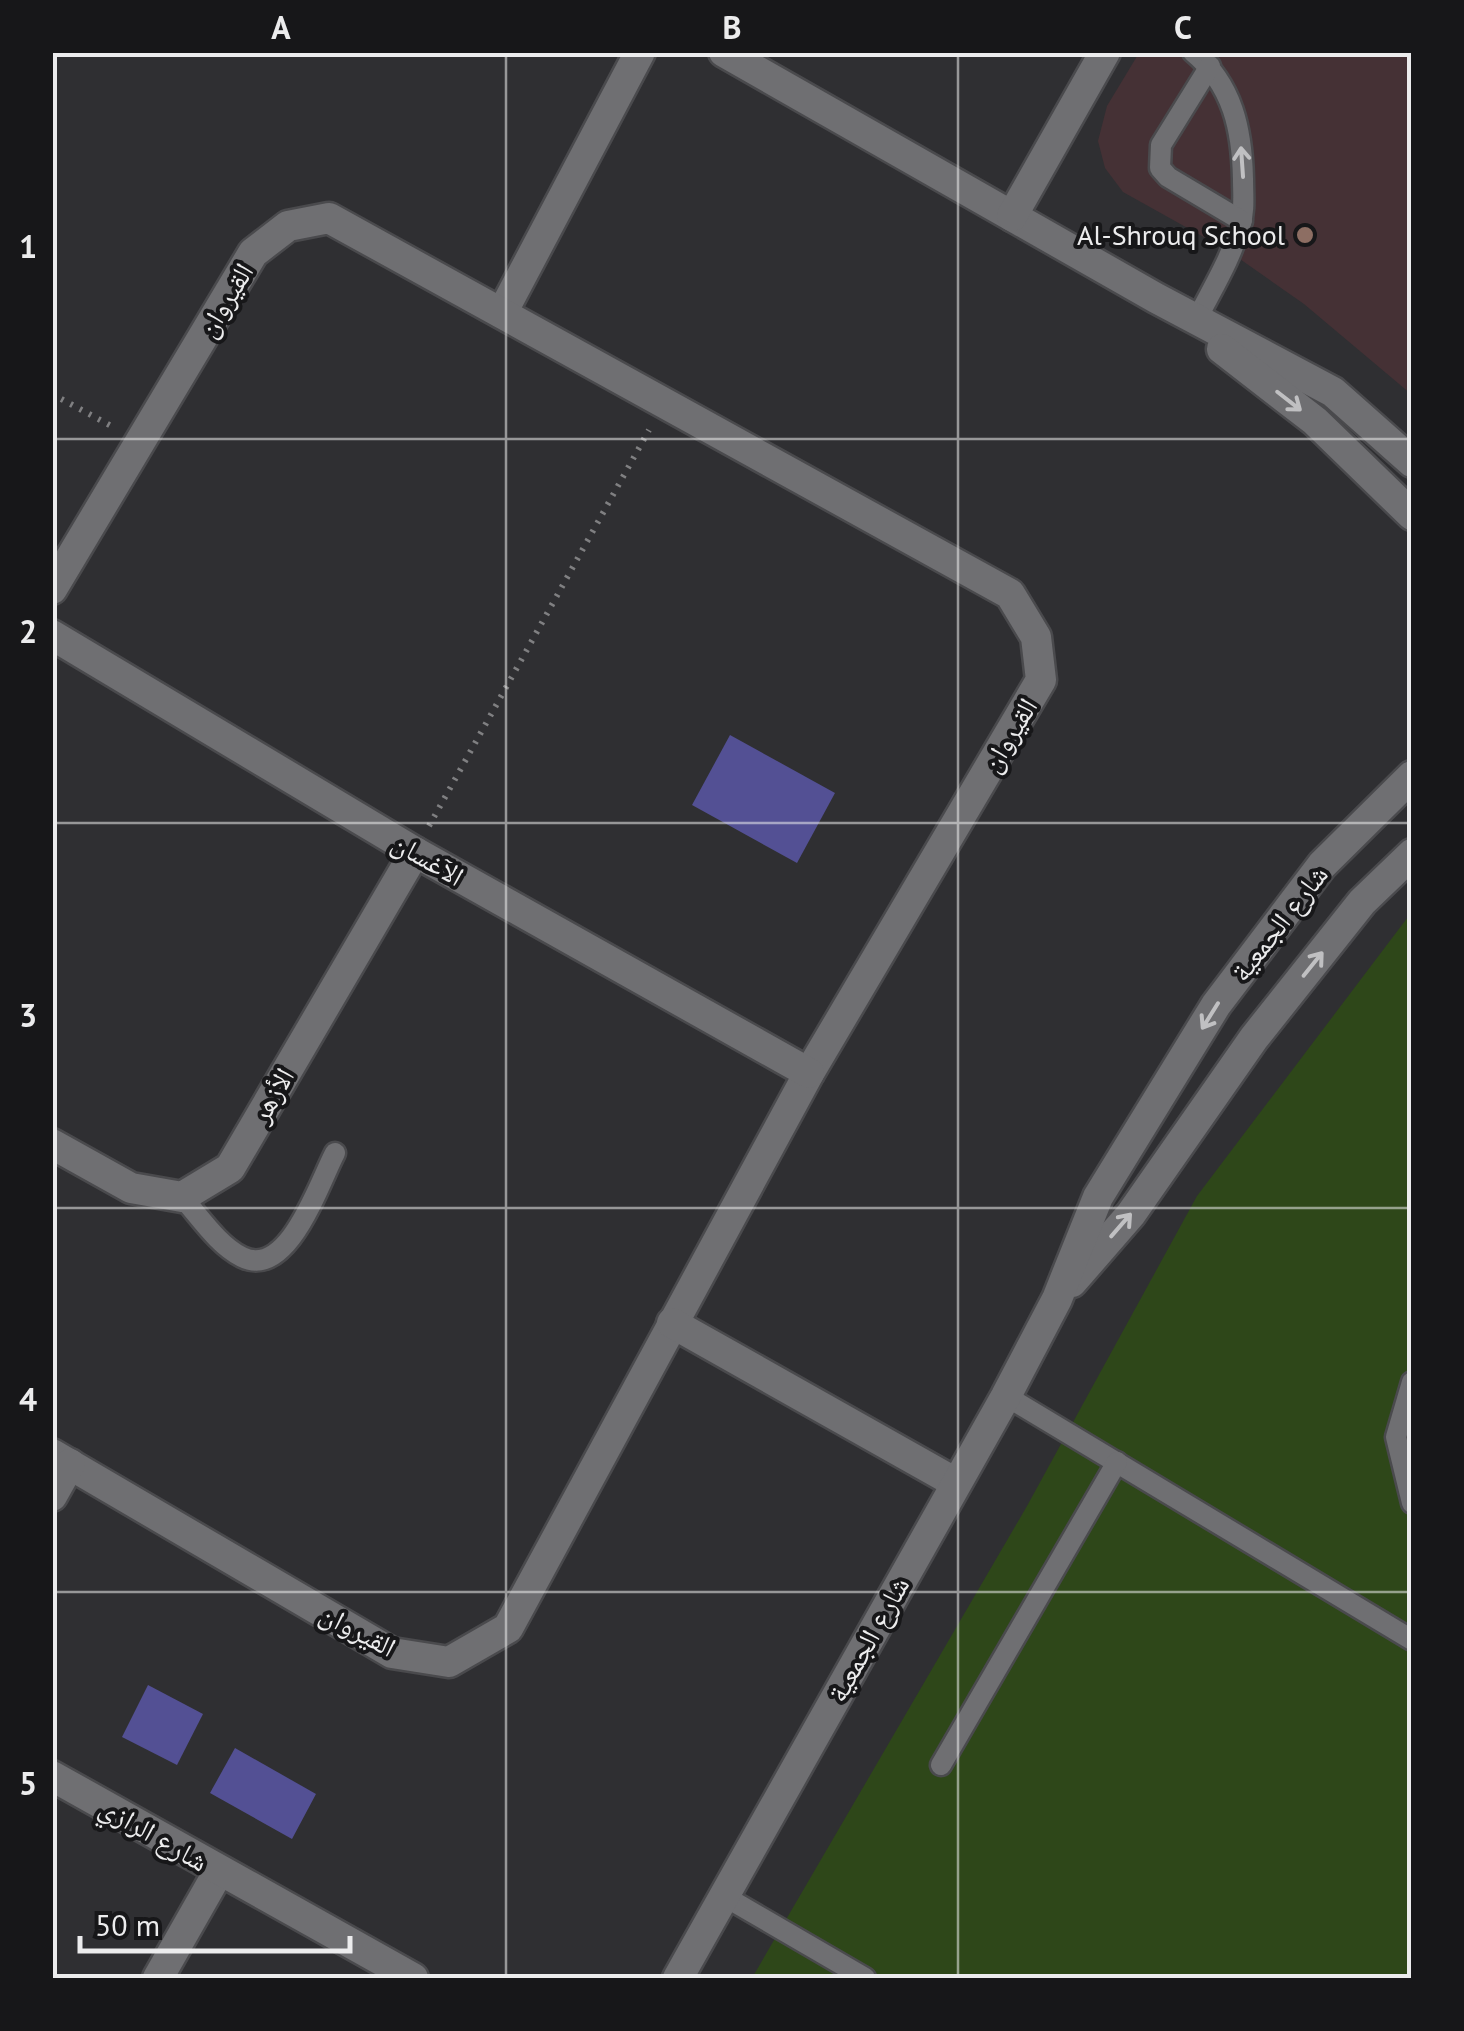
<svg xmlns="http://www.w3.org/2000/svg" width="1464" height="2031" viewBox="0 0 1464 2031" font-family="'PT Sans','Noto Naskh Arabic',sans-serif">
<rect width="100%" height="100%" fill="#2f2f32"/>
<path fill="#453135" d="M1139,53H1411V394L1304,304L1227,250L1123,192L1105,168L1098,141L1107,106Z"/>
<path fill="#2e4719" d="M1411,913V1978H752L1027,1506L1197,1196Z"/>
<g fill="#535094">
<path d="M730,735L835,793L797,863L692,805Z"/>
<path d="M148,1685L203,1714L177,1765L122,1737Z"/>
<path d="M235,1748L316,1794L292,1839L210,1793Z"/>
</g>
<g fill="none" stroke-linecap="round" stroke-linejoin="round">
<g stroke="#4a4a4d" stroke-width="25">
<g id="lane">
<path d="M1193,52C1233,85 1242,130 1243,179C1243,195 1245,211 1240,226C1231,259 1212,289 1197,319"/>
<path d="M1210,66L1161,145L1160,168L1168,177L1242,221"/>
<path d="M182,1197C200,1217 218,1245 242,1257C288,1280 319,1183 335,1153"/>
<path d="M1412,1382L1396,1437L1412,1503"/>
<path d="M1006,1396L1412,1640"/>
<path d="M941,1765L1117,1462"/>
<path d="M724,1896L865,1978"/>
</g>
</g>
<g stroke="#4a4a4d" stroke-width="35">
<g id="street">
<path d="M724,52L1156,298L1333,392L1412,462"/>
<path d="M1012,216L1105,52"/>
<path d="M502,313L640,52"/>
<path d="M1222,349L1315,421L1412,515"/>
<path d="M52,589L253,253L288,226L329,218L1010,594L1036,637L1041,680L809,1073L508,1628L449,1662L392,1653L52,1454"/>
<path d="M52,635L415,852L809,1073"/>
<path d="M52,1144L131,1188L182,1197L230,1168L415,852"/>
<path d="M672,1323L956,1483"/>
<path d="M52,1496L70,1464"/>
<path d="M158,1978L219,1871"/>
</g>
</g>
<g stroke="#4a4a4d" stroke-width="35">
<g id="secondary">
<path d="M1072,1282L1131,1214L1254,1038L1362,902L1412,854"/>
<path d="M52,1776L413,1978"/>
<path d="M678,1978L1006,1396L1057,1299L1098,1197L1216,1005L1322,865L1412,776"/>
</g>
</g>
<g stroke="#808082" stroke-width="6" stroke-dasharray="2.5 8" stroke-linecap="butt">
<path d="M52,394L113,427"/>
<path d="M429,826L649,430"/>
</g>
<use href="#lane" stroke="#6f6f72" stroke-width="20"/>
<use href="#street" stroke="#6f6f72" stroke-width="30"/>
<use href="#secondary" stroke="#6f6f72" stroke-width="30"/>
</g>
<defs><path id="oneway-shaft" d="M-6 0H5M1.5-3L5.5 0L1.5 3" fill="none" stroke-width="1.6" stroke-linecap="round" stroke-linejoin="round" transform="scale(2.5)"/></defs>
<g stroke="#c0c0c2">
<use href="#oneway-shaft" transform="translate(1242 162) rotate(-94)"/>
<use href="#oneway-shaft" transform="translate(1289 401) rotate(38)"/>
<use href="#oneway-shaft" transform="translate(1313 964) rotate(-51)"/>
<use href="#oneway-shaft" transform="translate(1210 1016) rotate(122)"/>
<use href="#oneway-shaft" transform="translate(1121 1225) rotate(-49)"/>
</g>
<path fill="none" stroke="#ececed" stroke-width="2.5" stroke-opacity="0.55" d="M506,52V1978M958,52V1978M52,439H1412M52,823H1412M52,1208H1412M52,1592H1412"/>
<circle fill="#8d6e63" stroke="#171719" stroke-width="4" cx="1305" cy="235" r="10"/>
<g text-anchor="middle" stroke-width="8" stroke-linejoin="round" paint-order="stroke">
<g font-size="28" fill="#ececed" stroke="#171719" text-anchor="end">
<text x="1285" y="245">Al-Shrouq School</text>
</g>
<g font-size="28" fill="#ececed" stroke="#171719">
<text transform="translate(225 300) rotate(-59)" y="10">القيروان</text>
<text transform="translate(1009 735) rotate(-59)" y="10">القيروان</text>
<text transform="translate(428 859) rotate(30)" y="10">الآغسان</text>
<text transform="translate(1279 923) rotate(-52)" y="10">شارع الجمعية</text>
<text transform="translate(272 1095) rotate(-60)" y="10">الأزهر</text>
<text transform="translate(358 1630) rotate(28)" y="10">القيروان</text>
<text transform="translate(868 1639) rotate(-61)" y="10">شارع الجمعية</text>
<text transform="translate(154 1834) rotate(30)" y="10">شارع الرازي</text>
</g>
</g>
<rect width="1464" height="2031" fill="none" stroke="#171719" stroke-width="110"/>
<path d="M80 1936v15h270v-15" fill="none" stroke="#ececed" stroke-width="5"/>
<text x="95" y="1936" font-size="30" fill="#ececed" stroke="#171719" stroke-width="8" paint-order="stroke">50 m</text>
<rect x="55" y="55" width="1354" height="1921" fill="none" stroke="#ececed" stroke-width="4"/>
<g font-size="32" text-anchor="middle" font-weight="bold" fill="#ececed">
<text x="281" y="39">A</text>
<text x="732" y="39">B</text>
<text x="1183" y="39">C</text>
<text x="28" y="258">1</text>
<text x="28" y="643">2</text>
<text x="28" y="1027">3</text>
<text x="28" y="1411">4</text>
<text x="28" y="1795">5</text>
</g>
</svg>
